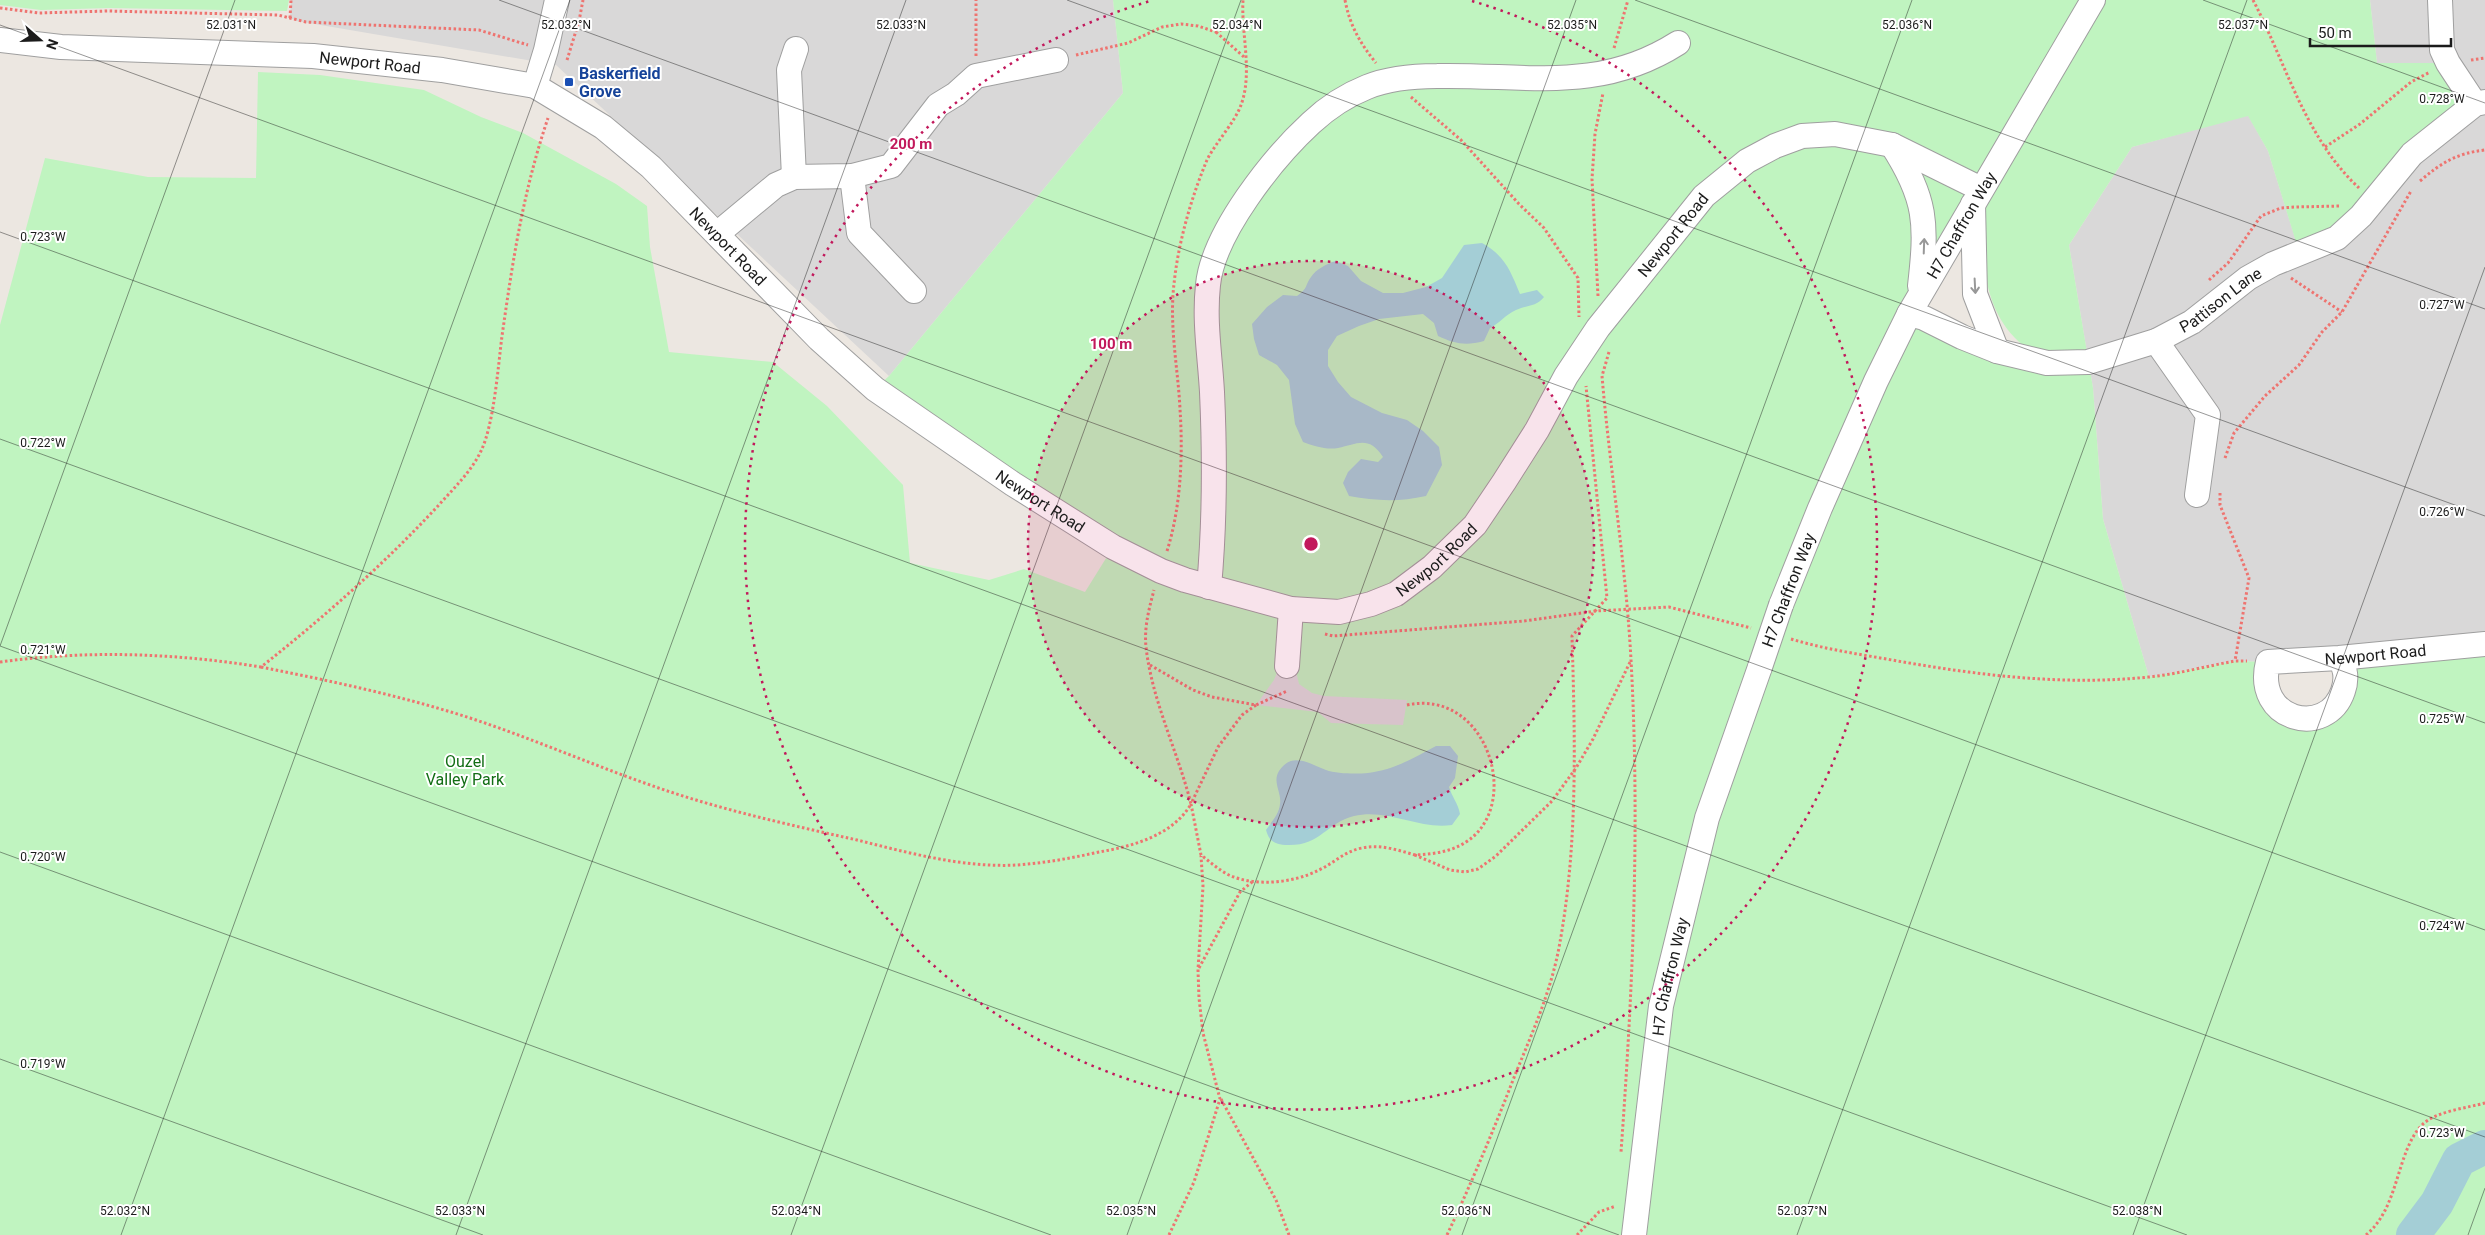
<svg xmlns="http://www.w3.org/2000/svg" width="2485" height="1235" viewBox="0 0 2485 1235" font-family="Roboto,sans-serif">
<rect width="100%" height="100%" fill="#ece7e1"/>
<g fill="#d9d8d8">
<path d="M291,0H1113L1123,93L889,376L556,65L297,21L290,18Z"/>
<path d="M2370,0H2485V644L2268,662L2235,661L2149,677L2103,519L2093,388L2069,245L2132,147L2248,115L2268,151L2300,254L2448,63H2377Z"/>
</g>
<g fill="#c0f4c0" fill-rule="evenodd">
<path d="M0,0H289L287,11L109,8L41,10L0,5Z"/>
<path d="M1113,0H2370L2377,63H2448L2475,104L2361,216L2300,255L2268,151L2248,116L2132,147L2069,245L2093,388L2103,519L2149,677L2235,661L2268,662L2271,700L2324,714L2343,663L2485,644V1235H0V325L45,158L148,177L256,178L258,72L320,75L424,90L481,117L523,133L616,184L647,206L650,247L669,352L773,362L827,406L903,485L910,563L989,580L1024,569L1085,592L1113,547L875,389L889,376L1123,93ZM1981,190C1983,240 1977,299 2015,338C2023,347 2036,354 2046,362L1909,314Z"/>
</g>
<path fill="#dbdbdb" d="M1280,665L1295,667L1299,684L1312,693L1324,696L1407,700L1403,725L1331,723L1318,712L1256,705L1274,680Z"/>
<g fill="#a4ced6">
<path d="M1482,243C1505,256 1510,270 1520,294L1537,290L1544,297C1536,307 1527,305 1516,310C1505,315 1500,323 1490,328L1484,341C1466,346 1455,344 1438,336L1434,323L1423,314L1379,319L1359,326L1337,336L1328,350V366L1338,382L1351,397L1382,413L1407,420L1423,431L1439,447L1442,465L1426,496C1399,502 1376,501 1349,496L1343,483L1348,472L1361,459L1378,462L1383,457C1369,435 1357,444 1338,448C1326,450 1314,446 1303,442L1295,424L1289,380L1277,365L1259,355L1254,339L1252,324L1267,307L1283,295L1297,296C1309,287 1304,287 1311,277C1316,269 1327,264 1335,261L1348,266L1361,281L1383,293H1403L1426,287L1442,278L1464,245Z"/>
<path d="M1436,746H1450L1458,756L1455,778L1449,787C1452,797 1458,803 1460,814L1452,825C1419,830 1388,808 1354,816C1325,823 1321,847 1285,845C1274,844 1269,841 1266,830C1271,822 1279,815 1280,804C1282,793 1272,782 1279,771C1292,751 1310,764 1326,770C1337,774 1357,774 1368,773C1393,770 1414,758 1436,746Z"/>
</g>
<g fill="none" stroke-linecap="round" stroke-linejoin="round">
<path stroke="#a4ced6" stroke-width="34" d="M2413,1235L2437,1203L2459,1160L2485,1147"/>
<g stroke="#9f9f9f" stroke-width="26">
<g id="minor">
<path d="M2440,0L2442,50L2448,63L2475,104"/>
<path id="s1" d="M0,40L61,47L313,56L442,70L535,86L603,127L651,167L819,339L875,389L1013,484L1113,547L1161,571L1185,580L1291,609L1339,612L1371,604L1396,594L1432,567L1475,525L1504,482L1537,430L1566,376L1598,328L1704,196L1747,161L1775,146L1802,136L1835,134L1892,145L1981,189"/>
<path d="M535,86L546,50L557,0"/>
<path d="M1892,145C1927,199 1927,224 1920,286"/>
<path d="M852,176L859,233L914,291"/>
<path d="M794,177L789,70L796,49"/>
<path d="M1973,204L1975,294L1997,351"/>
<path d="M717,234L776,185L794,177L852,176L891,166L938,105L956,94L976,76L1056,60"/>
<path id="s2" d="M1909,314L1924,318L1962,337L1997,351L2047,363L2088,362L2156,341L2192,322L2248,278L2273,264L2337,238L2361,216L2412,154L2475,104L2485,102"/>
<path d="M2156,341L2208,415L2197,495"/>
<path d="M1209,587C1215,521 1215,458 1212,392C1210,356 1204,321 1208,285C1213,233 1273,158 1311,123C1327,108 1347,95 1367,87C1389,78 1413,76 1437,76C1525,74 1598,94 1678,43"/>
<path id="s3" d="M1781,605L1820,508L1876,381L1909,314L2093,0"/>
<path id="s4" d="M2339,658C2346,668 2347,680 2343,691C2327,739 2253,721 2268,662L2339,658L2485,644"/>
<path d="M1287,666L1291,609"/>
<path id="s5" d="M1634,1235L1661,1006L1707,818L1760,667"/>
</g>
</g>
<g stroke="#ee7470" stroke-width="3" stroke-dasharray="2.5 2.5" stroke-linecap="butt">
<path d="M1345,0C1350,26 1360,43 1376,63"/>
<path d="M2253,0C2286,63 2305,138 2359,188"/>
<path d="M0,8L39,13L108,11L278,15L306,22L479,30L528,45"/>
<path d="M290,18L291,0"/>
<path d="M1216,32L1244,57"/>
<path d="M1614,48L1628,0"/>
<path d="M1076,55L1128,43L1162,27L1181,24L1198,26L1216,32L1242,21"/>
<path d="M976,56V0"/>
<path d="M567,60L579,21L583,0"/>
<path d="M2471,60L2485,58"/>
<path d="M1411,97L1461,140L1519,204L1544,228L1578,278L1579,317"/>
<path d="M2325,147L2360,124L2411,82L2430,72"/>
<path d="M2420,181C2441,163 2457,153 2485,150"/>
<path d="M2291,278L2342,312"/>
<path d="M2209,280L2228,263L2261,216L2281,208L2295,207L2340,206"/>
<path d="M1598,296L1592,179L1595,134L1603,93"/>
<path d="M1609,352L1602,376C1610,471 1626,565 1631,660C1640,825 1633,987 1621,1152"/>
<path d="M2225,458L2234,433L2265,396L2299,365L2322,332L2342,312L2411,191"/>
<path d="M2220,493V505L2249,578L2235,661"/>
<path d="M1167,551C1181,507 1183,455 1180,409C1178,368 1169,326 1174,284C1178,244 1191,198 1207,160C1216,142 1235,122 1241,105C1253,73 1241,33 1243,0"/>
<path d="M1325,634L1333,636L1524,621L1596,611L1669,607L1751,628"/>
<path d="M1791,639C1824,649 1858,654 1892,660C1976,675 2063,686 2149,677C2178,674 2207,666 2235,661H2247"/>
<path d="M0,662C87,650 174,653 261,667C323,618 383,565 437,507C453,489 471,472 481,451C494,424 498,367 502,336C513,259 523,192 548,118"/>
<path d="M1150,665L1193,690L1212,697L1256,705L1287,691"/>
<path d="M261,667C331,681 402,696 470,718C546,743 619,777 696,800C749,816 804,828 857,840C909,853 964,868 1017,865C1045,863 1072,858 1099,852C1134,846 1173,835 1191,804C1178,752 1152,701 1146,647C1144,627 1149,609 1154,590"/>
<path d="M1256,705L1242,715L1218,747L1191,804L1201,855C1210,862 1219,870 1229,875C1255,887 1294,883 1319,870C1334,863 1345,851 1362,848C1380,844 1398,850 1415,855"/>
<path d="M1407,705C1488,688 1523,806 1466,842C1451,852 1433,854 1415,855L1450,870L1465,872L1478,869L1496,856L1552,801L1576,768L1593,739L1631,660"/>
<path d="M1199,968L1240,892L1252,882"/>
<path d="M1221,1099L1276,1200L1289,1235"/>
<path d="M1169,1235L1194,1182L1220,1099L1203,1033L1199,998L1198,970L1203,886L1201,856"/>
<path d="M1447,1235C1472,1182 1494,1129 1515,1075C1533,1031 1552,989 1560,942C1578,842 1575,738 1572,636L1607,598L1586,386"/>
<path d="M1577,1235L1599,1212L1616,1206"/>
<path d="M2366,1235C2400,1207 2396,1150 2423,1124C2437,1111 2467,1108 2485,1103"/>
</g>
<use href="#minor" stroke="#fff" stroke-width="24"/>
<g stroke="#9f9f9f" stroke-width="26" stroke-linecap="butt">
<path id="minor-bridge" d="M1760,667L1781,605"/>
</g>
<use href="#minor-bridge" stroke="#fff" stroke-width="24"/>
</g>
<defs><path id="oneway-shaft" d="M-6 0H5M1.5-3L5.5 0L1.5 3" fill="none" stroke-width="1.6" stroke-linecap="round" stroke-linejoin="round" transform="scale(1.25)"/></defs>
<g stroke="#989898">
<use href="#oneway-shaft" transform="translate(1924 246) rotate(-88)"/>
<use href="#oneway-shaft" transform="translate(1975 286) rotate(87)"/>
</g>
<path fill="none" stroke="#1b1b1b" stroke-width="1" stroke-opacity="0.45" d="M499,0L2485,723M1067,0L2485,516M1635,0L2485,309M2203,0L2485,103M0,25L2485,930M0,232L2485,1137M0,439L2187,1235M0,646L1619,1235M0,646L235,0M0,852L1051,1235M0,1059L483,1235M121,1235L570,0M456,1235L906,0M791,1235L1241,0M1127,1235L1576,0M1462,1235L1912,0M1797,1235L2247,0M2133,1235L2485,267M2468,1235L2485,1188"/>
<circle cx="1311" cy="544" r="283" fill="#c2185b" fill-opacity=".12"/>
<g fill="none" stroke="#c2185b" stroke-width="2.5" stroke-dasharray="2.5 5">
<circle cx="1311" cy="544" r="283"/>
<path d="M1472 1A566 566 0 1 1 1150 1"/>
</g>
<rect fill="#1a4fb4" stroke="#fff" stroke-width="2" x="564" y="77" width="10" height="10" rx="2.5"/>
<g text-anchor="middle" stroke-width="4" stroke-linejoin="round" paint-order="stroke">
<g font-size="16" fill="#1b1b1b" stroke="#fff">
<text dy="6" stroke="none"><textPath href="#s1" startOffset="371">Newport Road</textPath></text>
<text dy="6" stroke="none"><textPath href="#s3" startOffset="421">H7 Chaffron Way</textPath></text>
<text dy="6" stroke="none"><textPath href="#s1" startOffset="2035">Newport Road</textPath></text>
<text dy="6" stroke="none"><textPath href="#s1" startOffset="790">Newport Road</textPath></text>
<text dy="6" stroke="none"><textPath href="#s2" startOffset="336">Pattison Lane</textPath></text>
<text dy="6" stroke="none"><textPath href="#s1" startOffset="1195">Newport Road</textPath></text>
<text dy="6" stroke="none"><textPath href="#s1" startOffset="1631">Newport Road</textPath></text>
<text transform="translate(1788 590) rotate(-69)" y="6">H7 Chaffron Way</text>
<text dy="6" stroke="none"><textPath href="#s4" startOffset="271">Newport Road</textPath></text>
<text dy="6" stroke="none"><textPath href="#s5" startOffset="261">H7 Chaffron Way</textPath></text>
</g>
<g font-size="16" font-weight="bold" fill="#164399" stroke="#fff" text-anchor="start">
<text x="579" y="79">Baskerfield<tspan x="579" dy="18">Grove</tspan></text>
</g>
<g font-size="16" fill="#136e15" stroke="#fff">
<text x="465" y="767">Ouzel<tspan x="465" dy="18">Valley Park</tspan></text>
</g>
</g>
<g font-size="12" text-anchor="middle" fill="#1b1b1b" stroke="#fff" stroke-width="4" stroke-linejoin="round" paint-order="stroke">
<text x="231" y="29">52.031°N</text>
<text x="566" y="29">52.032°N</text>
<text x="901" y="29">52.033°N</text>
<text x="1237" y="29">52.034°N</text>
<text x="1572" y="29">52.035°N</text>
<text x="1907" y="29">52.036°N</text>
<text x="2243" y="29">52.037°N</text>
<text x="2442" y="103">0.728°W</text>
<text x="43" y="241">0.723°W</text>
<text x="2442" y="309">0.727°W</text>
<text x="43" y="447">0.722°W</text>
<text x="2442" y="516">0.726°W</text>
<text x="43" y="654">0.721°W</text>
<text x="2442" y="723">0.725°W</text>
<text x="43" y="861">0.720°W</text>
<text x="2442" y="930">0.724°W</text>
<text x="43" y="1068">0.719°W</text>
<text x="2442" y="1137">0.723°W</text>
<text x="125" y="1215">52.032°N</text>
<text x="460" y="1215">52.033°N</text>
<text x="796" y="1215">52.034°N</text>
<text x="1131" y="1215">52.035°N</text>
<text x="1466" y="1215">52.036°N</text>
<text x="1802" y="1215">52.037°N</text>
<text x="2137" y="1215">52.038°N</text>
</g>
<circle cx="1311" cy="544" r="8" fill="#c2185b" stroke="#fff" stroke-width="2.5"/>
<g font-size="15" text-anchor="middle" font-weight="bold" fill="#c2185b" stroke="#fff" stroke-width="4" stroke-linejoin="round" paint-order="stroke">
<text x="911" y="149">200 m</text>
<text x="1111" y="349">100 m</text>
</g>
<g transform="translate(40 40) rotate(110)" stroke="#ffffff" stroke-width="4" paint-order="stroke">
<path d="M0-4L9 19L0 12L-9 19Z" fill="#1b1b1b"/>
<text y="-8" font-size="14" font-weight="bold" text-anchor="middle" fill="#1b1b1b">N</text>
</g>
<path d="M2310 38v8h141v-8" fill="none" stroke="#1b1b1b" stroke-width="2.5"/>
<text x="2318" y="38" font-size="15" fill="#1b1b1b" stroke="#ffffff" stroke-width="4" paint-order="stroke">50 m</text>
</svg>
